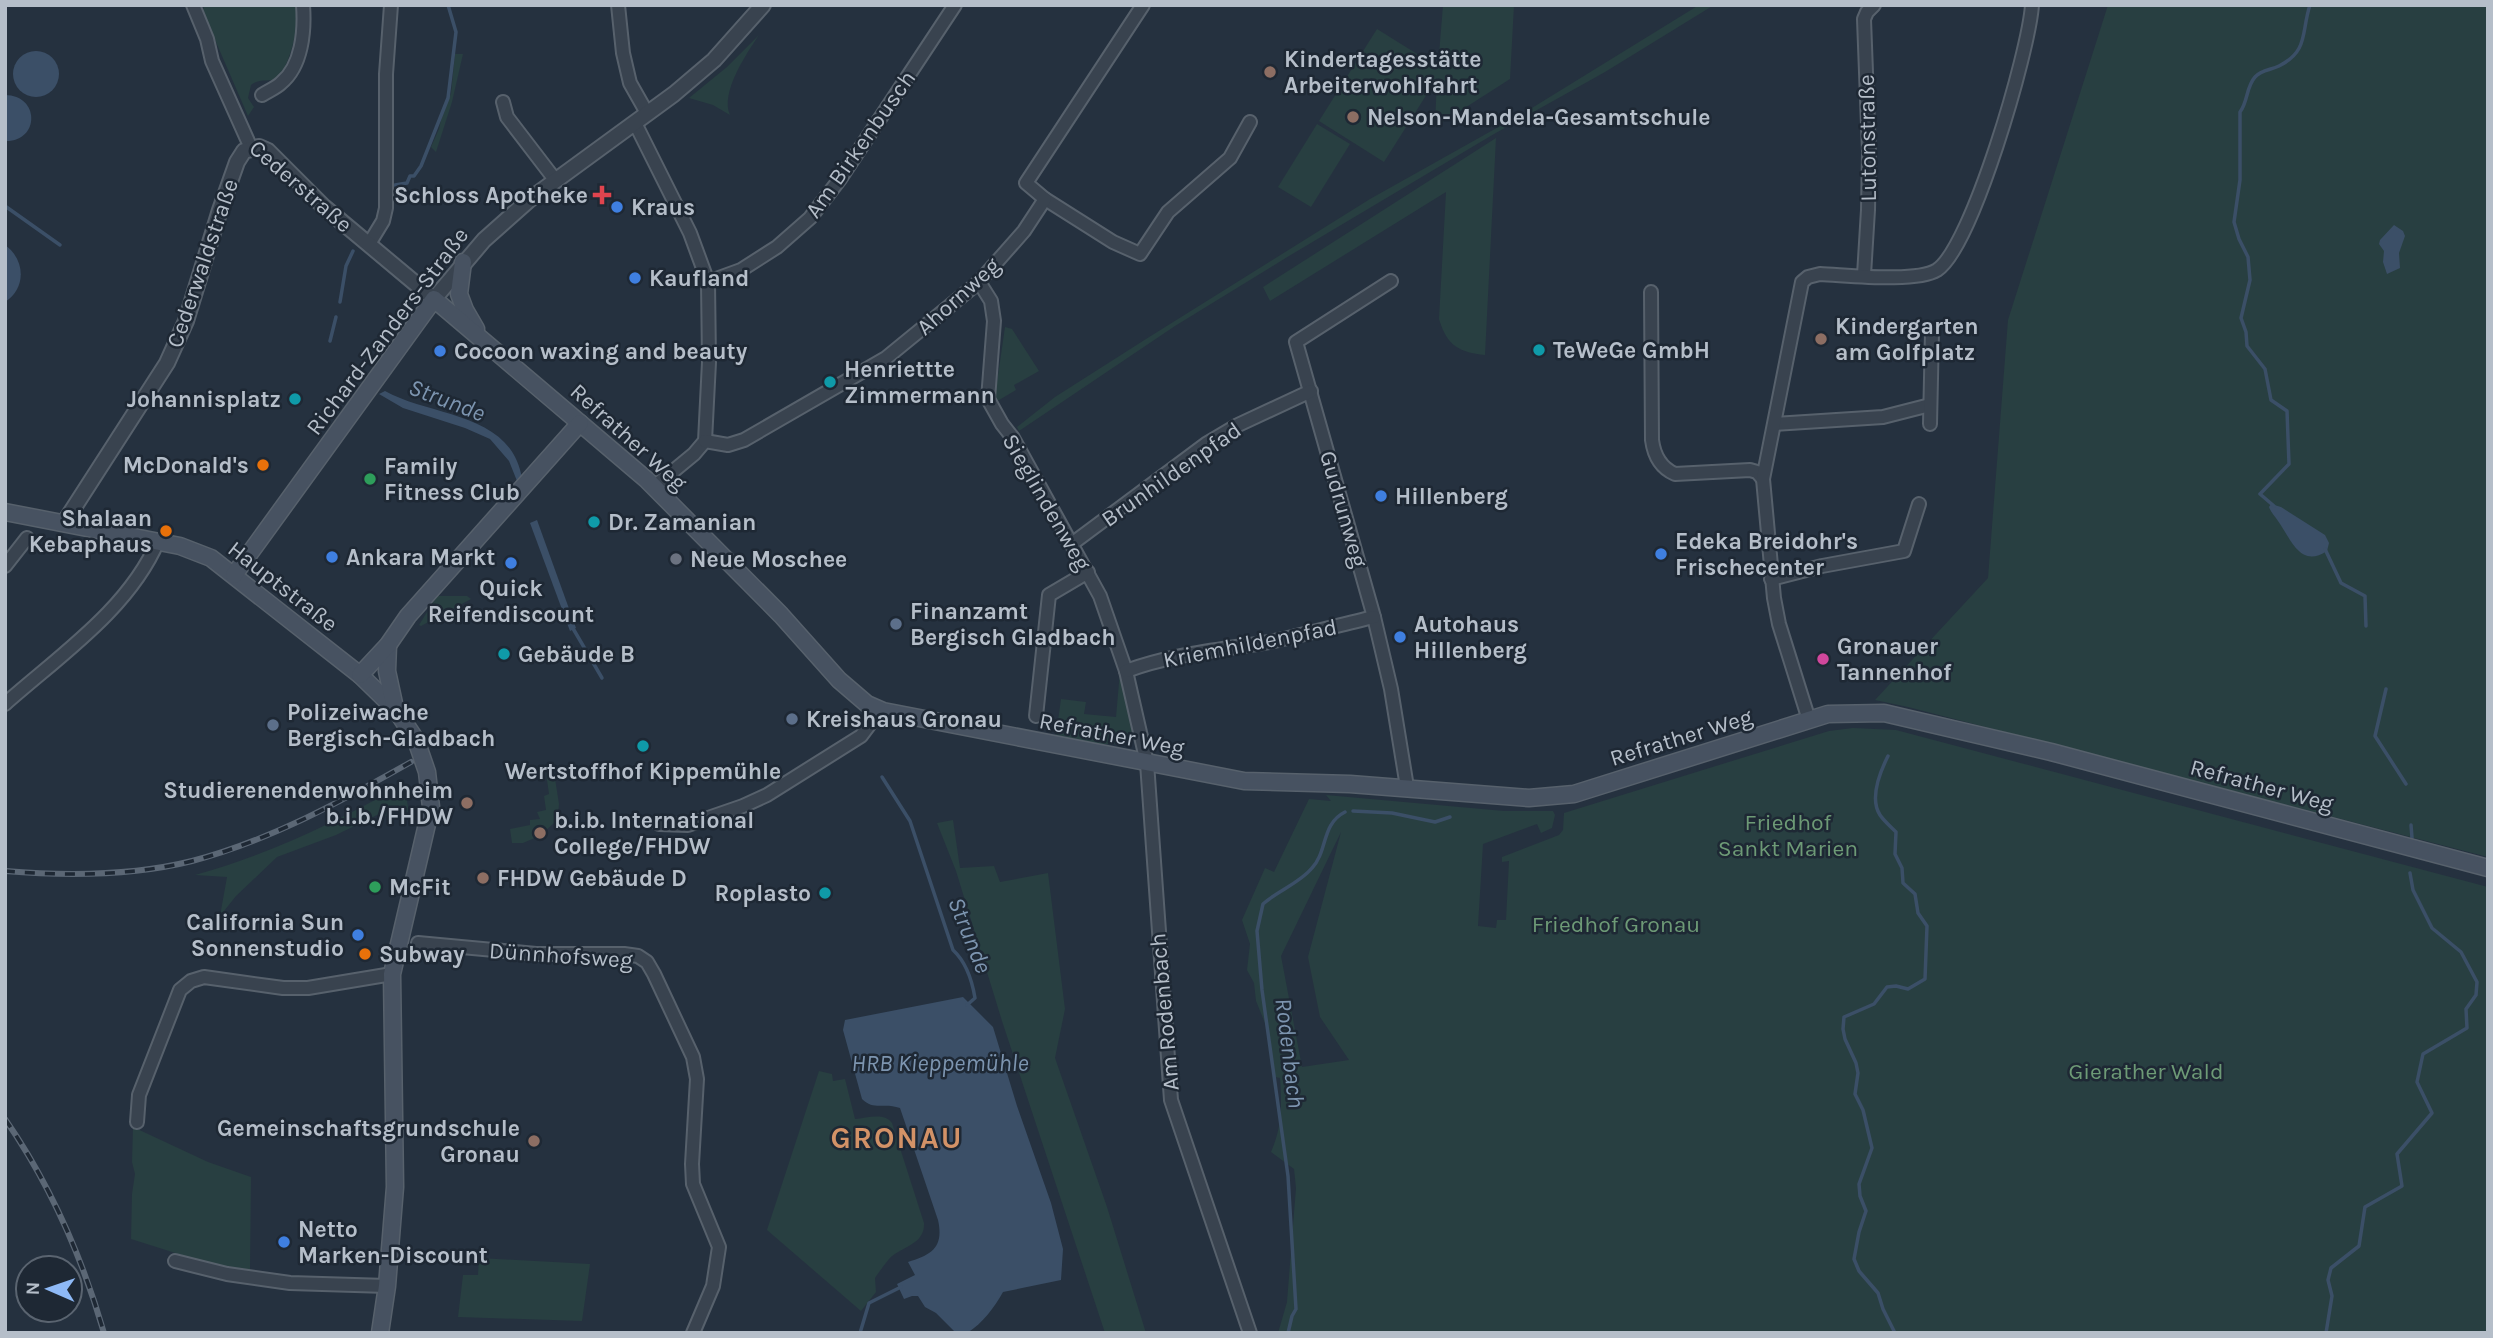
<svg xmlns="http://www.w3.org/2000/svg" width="2493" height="1338" viewBox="0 0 2493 1338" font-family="Karla,sans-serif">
<rect width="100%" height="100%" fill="#25313f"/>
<g fill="#283f41" fill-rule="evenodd">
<path d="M204,5H297C298,33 292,54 279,79C269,82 259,78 251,85L248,98L254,107L248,116L203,12Z"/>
<path d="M1443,5H1514L1510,79L1435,127L1437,78L1384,162L1319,121L1377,29L1438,67Z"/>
<path d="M1699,5H1714L1605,72L1494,134L1289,256L1175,326L1019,431L1017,427L1055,397L1146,339L1370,199L1527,111Z"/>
<path d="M2108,5H2488V857L1908,707L1875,700L1988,578L2008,320Z"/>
<path d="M759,35C747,53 720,92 730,115L713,105L689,98L727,67Z"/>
<path d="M455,54H463L452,102L436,152L431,147L439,129L444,107L451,94Z"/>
<path d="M1317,124L1350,144L1311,207L1278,187Z"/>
<path d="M1496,138L1485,355C1459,352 1447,346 1439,319L1446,192L1270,301L1263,287Z"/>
<path d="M1005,327L1012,329L1039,371L1014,385L1016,390L994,403Z"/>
<path d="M437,596H467L471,599L421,626L419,625Z"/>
<path d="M1120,671L1132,729L1131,738C1112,752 1079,739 1056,735L1061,699L1086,702L1084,714L1116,717Z"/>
<path d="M1853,728L1896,730L2488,887V1333H1278L1287,1302L1296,1188L1294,1169L1271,1152C1282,1127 1282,1105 1280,1078L1275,1077L1269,1033L1256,1001L1254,983L1247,970L1250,944L1242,920L1265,868L1274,872L1309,799L1331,801L1326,795L1504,811H1553L1555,815L1552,828L1541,833L1537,824L1483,844L1478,926L1496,928L1497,920H1506L1509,861L1502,862V857L1559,835L1563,830L1564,813L1829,731ZM1341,832L1308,957L1320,1017L1349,1060L1302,1067L1281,956Z"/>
<path d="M554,772L559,804L558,814L554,823L543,833L541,828L536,829L537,837L523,843H512L510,829L530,825V820L540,819L537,812L546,810L544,796L549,794L546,773Z"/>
<path d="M405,784L408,808L406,822L379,814L336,835L277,857L236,896L220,916L227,877L195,875C269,855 337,821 405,784Z"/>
<path d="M953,820L960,868L994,866L1000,882L1048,873L1065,1009L1055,1058L1107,1207L1146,1333H1105L1002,1021L956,871L937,823Z"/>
<path d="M819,1071L832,1074L833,1081L845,1079L855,1119C867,1118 884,1112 892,1123L924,1223C925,1245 902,1246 889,1259C884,1265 879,1272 875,1278L876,1292L861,1311L767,1230Z"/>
<path d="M133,1127L208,1162L251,1177L250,1270L207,1263L131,1239L132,1194L135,1174L132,1162Z"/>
<path d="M479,1258L590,1264L582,1321L458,1317L463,1275H478Z"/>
</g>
<g fill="#3b4f67">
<circle cx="36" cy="74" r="23"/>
<path d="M5,95C40,95 40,142 5,141Z"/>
<path d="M2394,225L2403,231L2405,236L2399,253L2400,268L2387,274L2383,262L2384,251L2379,244L2380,240Z"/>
<path d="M5,245C25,259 27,288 5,302Z"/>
<path d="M385,391C431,417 512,412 522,479L517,481L509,461L490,439L465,428L403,408L379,394Z"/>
<path d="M2271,504L2281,507L2325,535L2329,543L2327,551C2300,569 2291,539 2278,521C2275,516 2271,513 2269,507Z"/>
<path d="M537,520L576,628L570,631L530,523Z"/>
<path d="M963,997L993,1027L1017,1106L1051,1203L1063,1249L1061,1280L1003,1292C994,1308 983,1323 967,1333L954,1331L936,1313L925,1307L918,1296H912L904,1299L897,1284L915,1275L908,1262C932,1255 944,1247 938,1220L900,1108C884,1102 874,1111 862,1099L843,1030L845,1020Z"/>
</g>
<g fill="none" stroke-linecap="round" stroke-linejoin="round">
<g stroke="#3b4f67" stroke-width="3.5">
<path d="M395,185L407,183L410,176H414L421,166L448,98L456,32L448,5"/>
<path d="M5,206L60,245"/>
<path d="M340,302L346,266L353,251"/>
<path d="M330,341L336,317"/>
<path d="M2274,506L2260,494L2289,464L2287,411L2271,400L2265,369L2247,346L2246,332L2241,318L2250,280L2248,257L2239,239L2234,222L2240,180V112C2248,102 2246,87 2255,77C2261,70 2271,70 2279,66C2309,51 2301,32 2310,5"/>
<path d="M2325,549L2341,583L2365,596L2366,626"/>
<path d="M571,625L602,678"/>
<path d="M2386,689L2375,736L2406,784"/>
<path d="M1888,756C1880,772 1869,798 1880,815C1884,821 1891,827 1896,832L1895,854L1902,868L1903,883L1915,894L1918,913L1927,926L1925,979L1908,989L1896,986L1887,987L1874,1004L1844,1017L1843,1029L1845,1039L1856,1063L1858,1073L1855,1094L1863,1110L1872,1148L1859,1184L1860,1196L1866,1211L1859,1232L1854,1259L1859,1271L1878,1293L1883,1309L1895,1333"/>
<path d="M882,777L910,821L953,950C966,962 972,980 975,998L967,1005"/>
<path d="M1353,811L1392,813L1435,822L1450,817"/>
<path d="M2411,825L2412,838"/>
<path d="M860,1333L869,1303L901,1287"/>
<path d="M1288,1333L1292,1316L1296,1309L1288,1176L1262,990L1257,931L1263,904C1277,891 1300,883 1312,868C1328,851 1321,824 1345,812"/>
<path d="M2326,1333L2332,1296L2328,1280L2331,1268L2359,1246L2365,1207L2402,1186L2397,1154L2432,1113L2417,1082L2423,1054L2467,1028L2466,1009L2476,995L2477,982L2461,952L2432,928L2413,890L2410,873"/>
</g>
<g stroke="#57616c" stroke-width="16">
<g id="minor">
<path d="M193,5L207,39L212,61L251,148"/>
<path d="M618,5L623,53L630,83L647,113"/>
<path d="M262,95C268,91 276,88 281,83C302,66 305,31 303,5"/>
<path d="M503,102L507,117L556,181"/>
<path d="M635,123L690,233L708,282L709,362L705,441L694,454L654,487"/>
<path d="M1045,199L1113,242L1140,254L1168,212L1230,158L1250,122"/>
<path d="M369,244L383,221L386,208V74L391,5"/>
<path d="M1864,275L1868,210L1869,152L1864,19L1867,12L1874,5"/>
<path d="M1391,281L1296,342L1374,617L1391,689L1407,787"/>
<path d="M708,282L741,270L777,247L810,218L840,179L955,5"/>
<path d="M979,282L991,301L994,321L988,399L1002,424L1013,438L1100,596L1126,671L1147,763L1171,1100L1250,1333"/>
<path d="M1651,292L1652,440C1654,455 1661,468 1675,474L1750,470L1757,472L1763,479"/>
<path d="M1775,424L1883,417L1930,405"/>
<path d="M1930,424L1932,332"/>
<path d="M705,441L728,445L744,440L886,358L979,282L1024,231L1045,199L1026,183L1143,5"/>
<path d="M1073,543L1206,444L1238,425L1311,391"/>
<path d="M5,566L27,538"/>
<path d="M1771,579L1822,566L1904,551L1919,504"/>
<path d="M1126,671C1172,654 1220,650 1269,642C1304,635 1339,625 1374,617"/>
<path d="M5,704C59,656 129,609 158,541"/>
<path d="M1036,716L1049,595L1088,572"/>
<path d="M1809,720L1779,624L1774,598L1763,479L1802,282L1808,277L1820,274C1847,275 1916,283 1937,270C1972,247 2029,51 2032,5"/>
<path d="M659,824L688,825L743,806L767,795L861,736L873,720L874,708"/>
<path d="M418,943L536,954H624L638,956L647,962L654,974L693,1057L697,1079L692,1164L693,1184L719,1247L713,1286L693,1333"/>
<path d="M137,1122L139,1095L180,990L191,981L204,977L283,988H308L392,974"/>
<path d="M175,1261L227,1274L290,1283L387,1286"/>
</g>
</g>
<g stroke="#57616c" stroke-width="18">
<path id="tertiary" d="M64,523L167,363L186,321L220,210L237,162L244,151L259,147L268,151L324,207L434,299L484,240L529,200L674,94L714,60L763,5"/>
</g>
<g stroke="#57616c" stroke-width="19">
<g id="secondary">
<path d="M463,262L459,294L465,310L476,329"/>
<path d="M5,512L180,546L211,558L360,675L396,710L416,740L427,772L431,807L392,974L395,1187L387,1286L380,1333"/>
<path d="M234,575L434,299L647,480L781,615L839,680L867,704L883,711L1244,781L1350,784L1529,798L1574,794L1828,714L1884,713L2051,752L2488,868"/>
<path d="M388,645L387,671L395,708"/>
<path d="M360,675L388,645L408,616L580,423"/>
</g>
</g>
<use href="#minor" stroke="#39434f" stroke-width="12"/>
<use href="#tertiary" stroke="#39434f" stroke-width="14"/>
<use href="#secondary" stroke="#475261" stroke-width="16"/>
<g stroke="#5b6775" stroke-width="6">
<g id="rail">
<path d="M5,871C66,876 132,876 192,861C269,841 342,801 411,762"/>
<path d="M5,1119C50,1184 82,1257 104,1333"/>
</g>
</g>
<use href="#rail" stroke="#1e2834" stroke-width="3.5" stroke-dasharray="10" stroke-linecap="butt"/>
</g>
<g fill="#8d6e63" stroke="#1e2834" stroke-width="2.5">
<circle cx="1270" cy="72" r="7"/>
<circle cx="1353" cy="117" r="7"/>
<circle cx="1821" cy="339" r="7"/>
<circle cx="467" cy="803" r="7"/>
<circle cx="540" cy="833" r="7"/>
<circle cx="483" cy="878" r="7"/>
<circle cx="534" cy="1141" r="7"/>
</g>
<path fill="#e0444e" stroke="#1e2834" stroke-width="2.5" d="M598.5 184.5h7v7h7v7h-7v7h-7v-7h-7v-7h7z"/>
<g fill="#3f7fe0" stroke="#1e2834" stroke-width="2.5">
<circle cx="617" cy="207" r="7"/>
<circle cx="635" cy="278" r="7"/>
<circle cx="440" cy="351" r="7"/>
<circle cx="1381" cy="496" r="7"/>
<circle cx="1661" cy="554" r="7"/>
<circle cx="332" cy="557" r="7"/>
<circle cx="511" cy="563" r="7"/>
<circle cx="1400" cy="637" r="7"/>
<circle cx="358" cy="935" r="7"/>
<circle cx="284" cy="1242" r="7"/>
</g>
<g fill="#0f9aa8" stroke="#1e2834" stroke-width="2.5">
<circle cx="1539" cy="350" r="7"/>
<circle cx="830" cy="382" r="7"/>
<circle cx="295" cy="399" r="7"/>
<circle cx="594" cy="522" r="7"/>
<circle cx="504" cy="654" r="7"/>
<circle cx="643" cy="746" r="7"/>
<circle cx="825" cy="893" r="7"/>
</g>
<g fill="#e8710a" stroke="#1e2834" stroke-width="2.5">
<circle cx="263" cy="465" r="7"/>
<circle cx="166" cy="531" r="7"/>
<circle cx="365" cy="954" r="7"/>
</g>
<g fill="#2e9e5b" stroke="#1e2834" stroke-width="2.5">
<circle cx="370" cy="479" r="7"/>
<circle cx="375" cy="887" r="7"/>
</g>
<circle fill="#6b7280" stroke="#1e2834" stroke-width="2.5" cx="676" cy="559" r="7"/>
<g fill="#5c6f8a" stroke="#1e2834" stroke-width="2.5">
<circle cx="896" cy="624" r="7"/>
<circle cx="792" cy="719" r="7"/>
<circle cx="273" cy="725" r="7"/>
</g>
<circle fill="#d1479c" stroke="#1e2834" stroke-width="2.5" cx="1823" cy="659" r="7"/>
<g text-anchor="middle" stroke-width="5" stroke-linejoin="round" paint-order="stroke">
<g font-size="23" font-weight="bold" fill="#b5bec9" stroke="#1e2834" text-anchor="start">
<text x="1284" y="67">Kindertagesstätte<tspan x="1284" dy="26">Arbeiterwohlfahrt</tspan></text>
<text x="1367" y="125">Nelson-Mandela-Gesamtschule</text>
<text x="588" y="203" text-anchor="end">Schloss Apotheke</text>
<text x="631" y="215">Kraus</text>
<text x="649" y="286">Kaufland</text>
<text x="1835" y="334">Kindergarten<tspan x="1835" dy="26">am Golfplatz</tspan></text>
<text x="1553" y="358">TeWeGe GmbH</text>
<text x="454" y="359">Cocoon waxing and beauty</text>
<text x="844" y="377">Henriettte<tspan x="844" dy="26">Zimmermann</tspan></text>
<text x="281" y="407" text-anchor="end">Johannisplatz</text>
<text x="249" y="473" text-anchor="end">McDonald's</text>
<text x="384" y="474">Family<tspan x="384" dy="26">Fitness Club</tspan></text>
<text x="1395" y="504">Hillenberg</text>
<text x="152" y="526" text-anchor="end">Shalaan<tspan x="152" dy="26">Kebaphaus</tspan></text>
<text x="608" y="530">Dr. Zamanian</text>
<text x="1675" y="549">Edeka Breidohr's<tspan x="1675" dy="26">Frischecenter</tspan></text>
<text x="346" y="565">Ankara Markt</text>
<text x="690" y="567">Neue Moschee</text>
<text x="511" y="596" text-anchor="middle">Quick<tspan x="511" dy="26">Reifendiscount</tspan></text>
<text x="910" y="619">Finanzamt<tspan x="910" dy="26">Bergisch Gladbach</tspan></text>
<text x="1414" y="632">Autohaus<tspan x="1414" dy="26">Hillenberg</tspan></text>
<text x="1837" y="654">Gronauer<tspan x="1837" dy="26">Tannenhof</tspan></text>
<text x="518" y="662">Gebäude B</text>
<text x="287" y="720">Polizeiwache<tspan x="287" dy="26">Bergisch-Gladbach</tspan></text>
<text x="806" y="727">Kreishaus Gronau</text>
<text x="643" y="779" text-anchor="middle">Wertstoffhof Kippemühle</text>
<text x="453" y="798" text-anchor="end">Studierenendenwohnheim<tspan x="453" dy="26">b.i.b./FHDW</tspan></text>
<text x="554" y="828">b.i.b. International<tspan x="554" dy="26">College/FHDW</tspan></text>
<text x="497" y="886">FHDW Gebäude D</text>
<text x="389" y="895">McFit</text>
<text x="811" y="901" text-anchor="end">Roplasto</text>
<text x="344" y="930" text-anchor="end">California Sun<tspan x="344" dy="26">Sonnenstudio</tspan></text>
<text x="379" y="962">Subway</text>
<text x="520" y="1136" text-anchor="end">Gemeinschaftsgrundschule<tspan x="520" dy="26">Gronau</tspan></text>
<text x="298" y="1237">Netto<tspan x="298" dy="26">Marken-Discount</tspan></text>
</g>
<g font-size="23" fill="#b5bec9" stroke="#1e2834">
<text transform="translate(1867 138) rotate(-91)" y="8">Lutonstraße</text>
<text transform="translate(860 144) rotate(-55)" y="8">Am Birkenbusch</text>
<text transform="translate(301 186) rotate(41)" y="8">Cederstraße</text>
<text transform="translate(202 263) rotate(-71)" y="8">Cederwaldstraße</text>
<text transform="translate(958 296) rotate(-42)" y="8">Ahornweg</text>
<text transform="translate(387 331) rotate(-53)" y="8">Richard-Zanders-Straße</text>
<text transform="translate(629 437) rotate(42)" y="8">Refrather Weg</text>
<text transform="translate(1171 474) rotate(-35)" y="8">Brunhildenpfad</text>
<text transform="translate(1047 502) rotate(60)" y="8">Sieglindenweg</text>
<text transform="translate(1344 509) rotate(74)" y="8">Gudrunweg</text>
<text transform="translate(283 586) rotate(38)" y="8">Hauptstraße</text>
<text transform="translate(1250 643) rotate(-11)" y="8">Kriemhildenpfad</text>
<text transform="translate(1112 734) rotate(11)" y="8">Refrather Weg</text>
<text transform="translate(1681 737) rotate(-17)" y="8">Refrather Weg</text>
<text transform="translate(2262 785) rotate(15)" y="8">Refrather Weg</text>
<text transform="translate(561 955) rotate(4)" y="8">Dünnhofsweg</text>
<text transform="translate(1164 1012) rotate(-95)" y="8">Am Rodenbach</text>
</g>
<g font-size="23" fill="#6d9a76" stroke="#1e2834">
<text x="1788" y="830">Friedhof<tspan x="1788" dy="26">Sankt Marien</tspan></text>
<text x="1616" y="932">Friedhof Gronau</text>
<text x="2146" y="1079">Gierather Wald</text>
</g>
<g font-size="24" font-style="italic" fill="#7d95b0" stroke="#1e2834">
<text transform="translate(447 400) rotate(21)" y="8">Strunde</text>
<text transform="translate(970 935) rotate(68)" y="8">Strunde</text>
<text transform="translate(1290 1053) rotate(83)" y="8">Rodenbach</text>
<text x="940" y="1071">HRB Kieppemühle</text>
</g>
<g font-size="30" font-weight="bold" letter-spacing="2" fill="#d39267" stroke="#1e2834">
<text x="897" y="1148">GRONAU</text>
</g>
</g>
<rect width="2493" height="1338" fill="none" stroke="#b5bec9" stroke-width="14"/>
<g transform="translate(49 1289) rotate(272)"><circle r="33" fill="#1e2834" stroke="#5a6470" stroke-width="2"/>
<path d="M0-5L12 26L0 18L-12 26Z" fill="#8eb9f6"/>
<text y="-10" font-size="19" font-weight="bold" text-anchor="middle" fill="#b5bec9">N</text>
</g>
</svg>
